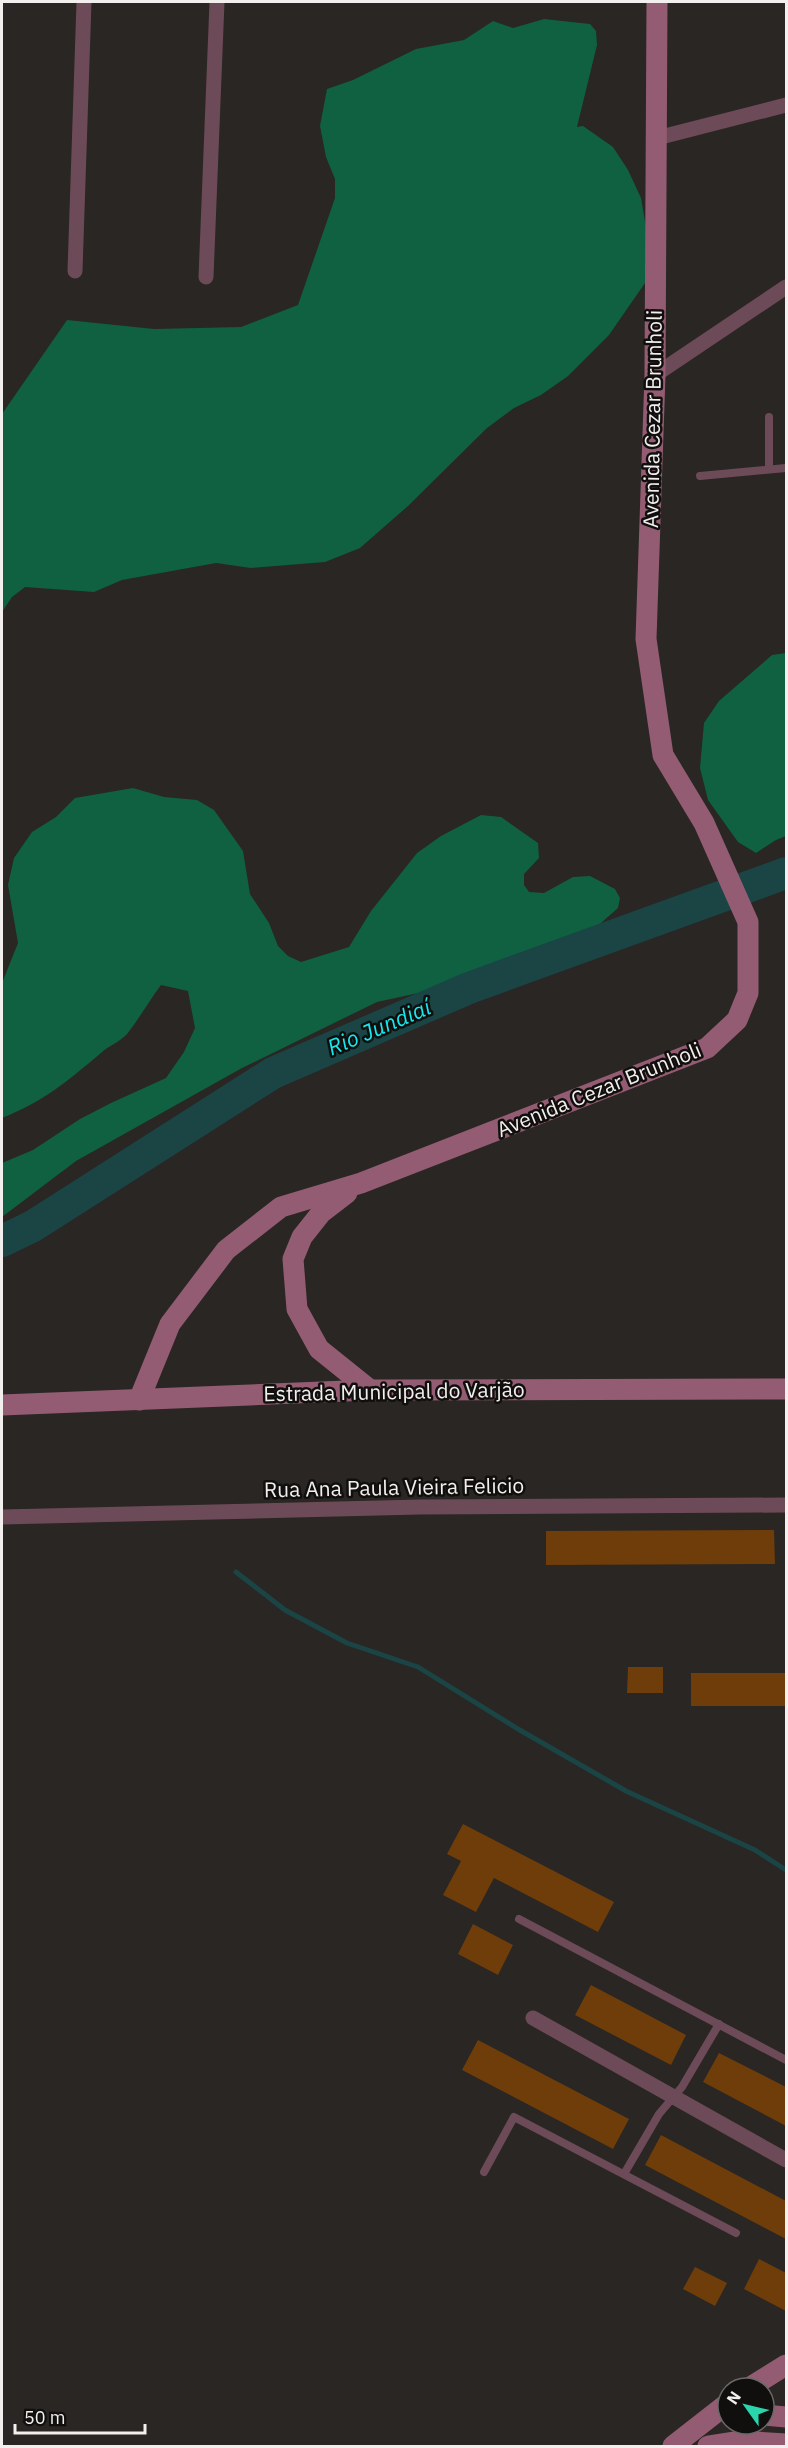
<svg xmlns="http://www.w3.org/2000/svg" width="788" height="2448" viewBox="0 0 788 2448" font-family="'IBM Plex Sans',sans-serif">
<rect width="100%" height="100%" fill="#292623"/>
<g fill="#0f6142">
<path d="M544,19L590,24L596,31L597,45L577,127L583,126L613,147L628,170L641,198L651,256L645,283L609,335L568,376L541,395L514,408L487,428L408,506L360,548L325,562L251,568L216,563L122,580L94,592L25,587L12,597L2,612V414L67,320L154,329L241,327L298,305L335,198V179L326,157L320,126L327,89L353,80L416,49L464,40L493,21L513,28Z"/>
<path d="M786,653V836L776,840L756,853L738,842L708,800L700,768L704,723L719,701L772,655Z"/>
<path d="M133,788L164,797L197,800L214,810L243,851L250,894L269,923L278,946L288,956L301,962L349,947L371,911L417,853L441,836L481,815L501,817L538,843L539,858L524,874V885L529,892L544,893L573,877L590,876L615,889L620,898L618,908L593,930L519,971L377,1002L242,1068L76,1161L2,1217V1163L33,1150L80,1119L111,1103L166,1078L184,1052L195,1028L188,991L161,985C149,1001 139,1019 127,1034C120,1042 108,1046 101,1053C65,1083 46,1100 2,1118V983L18,943L8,885L14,858L32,832L56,817L75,798Z"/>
</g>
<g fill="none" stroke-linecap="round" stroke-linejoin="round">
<path stroke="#1b4445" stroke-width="5" d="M236,1572L285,1610L347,1643L418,1667L518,1729L626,1791L755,1850L786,1870"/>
<path stroke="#1b4445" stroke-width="32" d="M2,1241L33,1226L273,1073L469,988L786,873"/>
</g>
<g fill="#6e3d0a">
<path d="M774,1530L775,1564L546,1565V1531Z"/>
<path d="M628,1667H663V1693H627Z"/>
<rect x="691" y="1673" width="95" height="33"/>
<path d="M463,1824L614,1902L598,1932L494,1878L476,1912L443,1895L461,1861L447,1854Z"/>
<path d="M473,1924L513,1945L498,1975L458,1954Z"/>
<path d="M591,1985L686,2035L671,2065L575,2015Z"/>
<path d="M478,2040L629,2119L613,2149L462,2070Z"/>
<path d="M719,2053L786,2087V2126L703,2082Z"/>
<path d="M661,2135L786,2201V2239L645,2165Z"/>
<path d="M759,2259L786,2273V2311L744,2289Z"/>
<path d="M695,2267L727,2283L715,2306L683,2289Z"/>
</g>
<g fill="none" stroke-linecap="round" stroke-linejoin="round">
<g stroke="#6d4a57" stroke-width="8">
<path d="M769,469V417"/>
<path d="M700,476L786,468"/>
<path d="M519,1919L786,2060"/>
<path d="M484,2172L514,2117L736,2233"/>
<path d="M624,2174L659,2114L682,2087L719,2024"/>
</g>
<g stroke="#6d4a57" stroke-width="15">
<path d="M657,138L786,105"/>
<path d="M75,271L84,2"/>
<path d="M206,277L217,2"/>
<path d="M655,375L786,287"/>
<path d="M2,1517L420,1507L786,1505"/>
<path d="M533,2018L786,2160"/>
</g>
<g stroke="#935c72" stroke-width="21">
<path d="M347,1193L321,1213L302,1237L293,1259L297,1309L319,1349L370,1390"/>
<path d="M139,1400L170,1324L226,1250L281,1207L361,1183L707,1048L737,1020L748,993V922L704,823L663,755L646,639L655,375L657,2"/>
<path d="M2,1405L370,1390L786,1389"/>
<path d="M749,2388L786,2365"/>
<path d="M764,2415L786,2417"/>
<path d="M673,2446L728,2403"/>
<path d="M708,2446L740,2441L786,2444"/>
</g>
</g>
<g text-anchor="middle" stroke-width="5" stroke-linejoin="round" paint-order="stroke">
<g font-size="21" fill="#f2efee" stroke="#100f0e">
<text transform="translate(653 419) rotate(-89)" y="7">Avenida Cezar Brunholi</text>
<text transform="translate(599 1090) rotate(-22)" y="7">Avenida Cezar Brunholi</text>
<text transform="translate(394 1392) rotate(-1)" y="7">Estrada Municipal do Varjão</text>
<text transform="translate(394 1488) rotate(-1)" y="7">Rua Ana Paula Vieira Felicio</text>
</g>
<g font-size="22" font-style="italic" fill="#13ebf0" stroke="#100f0e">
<text transform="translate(379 1027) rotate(-23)" y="8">Rio Jundiaí</text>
</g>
</g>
<rect width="788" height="2448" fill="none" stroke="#f2efee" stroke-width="6"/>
<g transform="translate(746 2406) rotate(304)"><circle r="28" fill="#100f0e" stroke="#6a6968" stroke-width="1.5"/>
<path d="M0-4.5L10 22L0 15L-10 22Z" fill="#2bd5ac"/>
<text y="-9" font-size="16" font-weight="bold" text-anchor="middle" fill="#f2efee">N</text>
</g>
<path d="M15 2424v9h130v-9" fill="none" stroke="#f2efee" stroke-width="3"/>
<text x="24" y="2424" font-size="18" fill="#f2efee" stroke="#100f0e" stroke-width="4.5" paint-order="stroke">50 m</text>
</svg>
